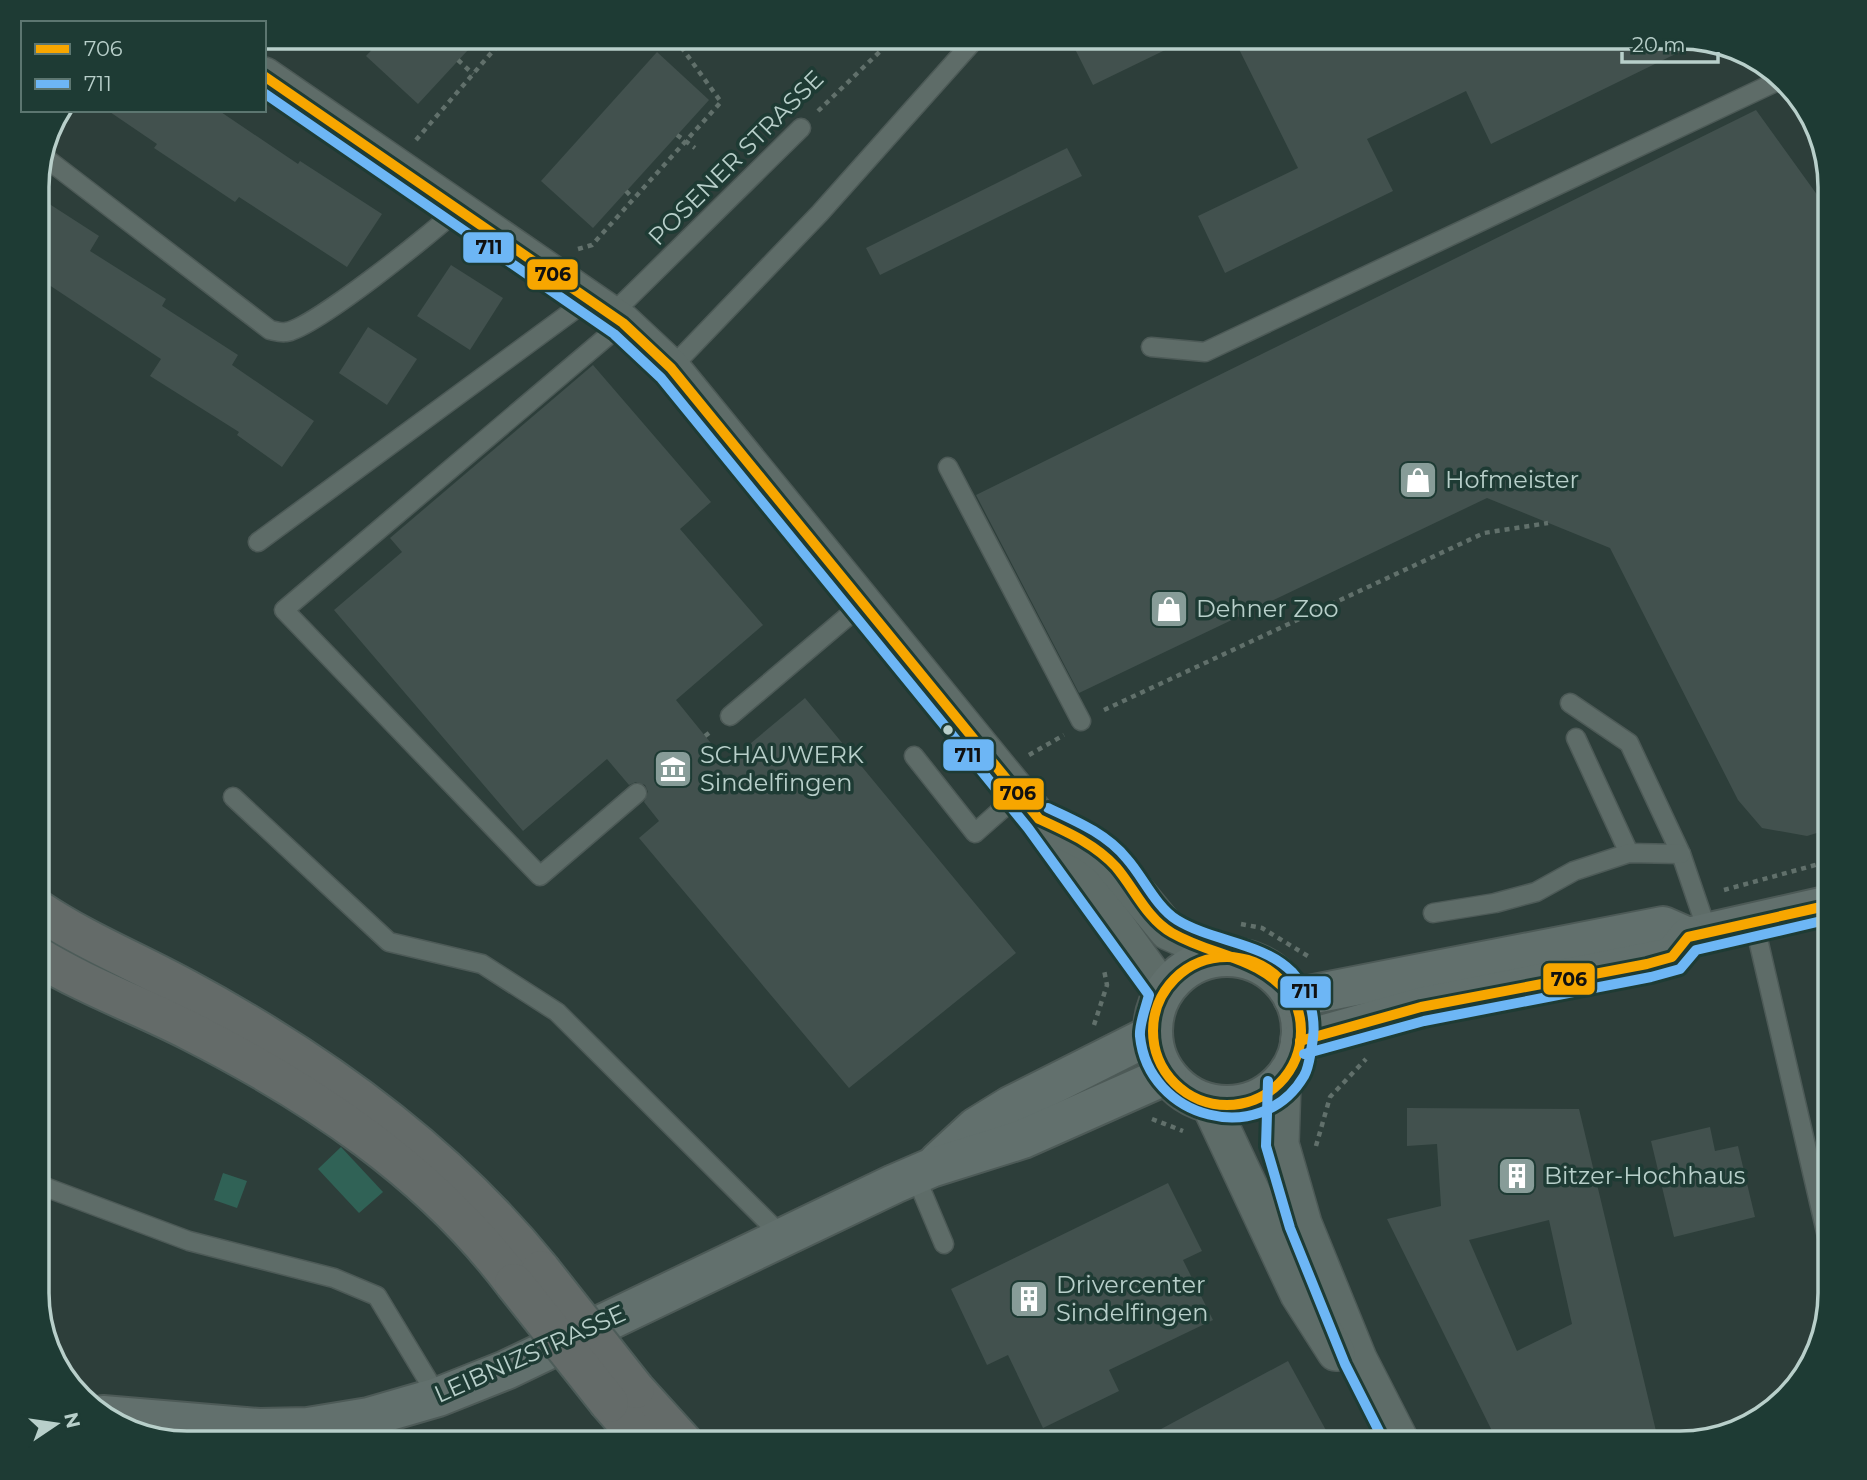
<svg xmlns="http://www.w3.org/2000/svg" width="1867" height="1480" viewBox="0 0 1867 1480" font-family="Montserrat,sans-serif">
<rect width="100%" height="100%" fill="#2d3e3a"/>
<g fill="#306256">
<path d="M341,1147L383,1192L359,1213L318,1169Z"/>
<path d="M223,1173L247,1181L237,1208L214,1200Z"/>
</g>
<g fill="#42514e" fill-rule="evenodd">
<path d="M384,37H480L418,104L366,56Z"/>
<path d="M1069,37H1192L1093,85Z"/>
<path d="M1233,37H1680L1702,41L1491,144L1466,91L1367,139L1393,191L1225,273L1198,216L1298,168Z"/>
<path d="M657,52L709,100L593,228L541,181Z"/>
<path d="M107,110H218L298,164L300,161L382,214L347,267L239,197L235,202L154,148L157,144Z"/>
<path d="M1756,110L1818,196L1830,222V829L1807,836L1762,828L1738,800L1610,548L1487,498L1079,693L976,495Z"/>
<path d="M1067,148L1082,176L880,275L866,248Z"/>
<path d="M37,196L99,236L90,251L166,299L162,306L238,355L232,365L314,421L282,467L237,435L239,432L150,376L161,359L37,277Z"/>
<path d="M451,265L503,298L470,350L417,316Z"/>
<path d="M368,327L417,359L387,405L339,373Z"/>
<path d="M593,365L711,502L680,529L763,625L676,700L727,763L805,698L1016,953L849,1088L639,838L659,821L644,802L648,792L645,785L636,782L629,785L607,759L523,831L334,610L402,552L390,538Z"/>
<path d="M1407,1108L1579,1109L1656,1431L1631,1443H1498L1387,1219L1441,1206L1437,1144L1407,1146ZM1549,1220L1572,1324L1517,1351L1469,1240Z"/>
<path d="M1710,1127L1715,1151L1738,1146L1755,1217L1674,1237L1651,1141Z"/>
<path d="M1168,1183L1202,1251L1183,1260L1213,1320L1109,1370L1119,1391L1043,1428L1008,1355L987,1365L951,1289Z"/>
<path d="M1288,1361L1333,1443H1135Z"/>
</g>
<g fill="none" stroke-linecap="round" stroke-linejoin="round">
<g stroke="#4d5a57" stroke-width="21">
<g id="lane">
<path d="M43,156L270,330C275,331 281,333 286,332C313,329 435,231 459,208"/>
<path d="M611,315L801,128"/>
<path d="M623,323L284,610L540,876L637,793"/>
<path d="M1151,347L1205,352L1782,79"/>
<path d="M671,368L820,213L977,37"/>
<path d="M948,467L1081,721"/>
<path d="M258,542L589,299"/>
<path d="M1570,703L1629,743L1681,854L1708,933"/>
<path d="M730,716L861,605"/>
<path d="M1576,738L1629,853"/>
<path d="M914,756L975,833L1019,794"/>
<path d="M233,797L389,942L482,964L557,1012L782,1236"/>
<path d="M1433,913L1495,903L1536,892L1574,871L1629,853L1681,854"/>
<path d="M1754,922L1830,1249"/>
<path d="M915,1175L944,1244"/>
<path d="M37,1184L189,1241L334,1278L377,1296L438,1397"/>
</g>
</g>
<g stroke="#4d5a57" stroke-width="40">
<g id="street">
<path d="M264,76L623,323L671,368L1039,819L1164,992"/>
<path d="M1040,819L1090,844L1109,859L1168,931L1227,957"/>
<path d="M1282,1081L1280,1144L1303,1224L1358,1359L1401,1443"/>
<path d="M1210,1104L1299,1294L1336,1352"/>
</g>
</g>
<g stroke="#4d5a57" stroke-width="42">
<g id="secondary">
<circle cx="1227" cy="1031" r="74"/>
<path d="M1293,998L1663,926L1688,937L1830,905"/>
<path d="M1300,1041L1421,1007L1672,957L1688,937"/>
<path d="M938,1162L976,1127L1010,1106L1153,1034"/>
<path d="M103,1415L259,1428L308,1427L369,1417L438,1397L506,1370L894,1184L931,1168L1023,1139L1167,1075"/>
</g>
</g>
<g stroke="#4d5c59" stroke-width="42">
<g id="highway">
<path d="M37,909C84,941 137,962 186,989C320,1061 445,1151 541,1270"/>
<path d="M37,956C86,986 139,1005 190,1031C312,1093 431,1172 514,1283"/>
<path d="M635,1389L684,1443"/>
<path d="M609,1403L644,1443"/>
</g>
</g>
<g stroke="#61706b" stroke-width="4.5" stroke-dasharray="5 5" stroke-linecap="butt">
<path d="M458,60L473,74"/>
<path d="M818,111L895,37"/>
<path d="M677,135L695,148"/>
<path d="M416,140L505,37"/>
<path d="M626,191L633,198"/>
<path d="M578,249L592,245L721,102L674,37"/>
<path d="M1104,710L1484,533L1548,523"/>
<path d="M705,736L713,730"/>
<path d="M1029,755L1064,735"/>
<path d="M1724,890L1830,861"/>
<path d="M1241,924L1262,928L1311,958"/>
<path d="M1094,1025L1107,985L1104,970"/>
<path d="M1152,1119L1183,1131"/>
<path d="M1316,1146L1330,1097L1366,1059"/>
</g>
<use href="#lane" stroke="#5e6c68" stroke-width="18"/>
<use href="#street" stroke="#5e6c68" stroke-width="37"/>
<use href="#secondary" stroke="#62706d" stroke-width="38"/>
<use href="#highway" stroke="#646b69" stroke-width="38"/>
<g stroke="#4d5c59" stroke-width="42" stroke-linecap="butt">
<g id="highway-bridge">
<path d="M541,1270L635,1389"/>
<path d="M514,1283L609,1403"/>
</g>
</g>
<use href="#highway-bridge" stroke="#646b69" stroke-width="38"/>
<g stroke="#1e3b34" stroke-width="16">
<g id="bus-1">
<path d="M264,76L623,323L671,368L1039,819C1067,832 1095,844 1116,867C1134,888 1147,919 1172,933C1216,958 1258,955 1293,998"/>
<circle cx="1227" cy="1031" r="74"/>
<path d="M1300,1041L1421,1007L1647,964L1672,957L1688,937L1830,905"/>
</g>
</g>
<g stroke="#1e3b34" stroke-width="16">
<g id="bus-2">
<path d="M264,93L614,334L661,378L1028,828L1149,995C1146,1007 1139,1024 1140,1036C1148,1119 1261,1149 1304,1076C1309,1068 1310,1055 1312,1045C1317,1020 1310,991 1292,972C1262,942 1213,942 1177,920C1156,907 1143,877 1127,859C1107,834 1076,821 1048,808"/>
<path d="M1304,1054L1424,1021L1651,977L1680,969L1696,950L1830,919"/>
<path d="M1268,1081L1266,1146L1290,1228L1345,1364L1385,1443"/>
</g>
</g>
<use href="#bus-1" stroke="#f7a600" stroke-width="10"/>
<use href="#bus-2" stroke="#6db6f5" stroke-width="10"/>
</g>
<defs>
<g id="shop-square" transform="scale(2.0125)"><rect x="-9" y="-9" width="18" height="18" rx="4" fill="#879c98" stroke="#1e3b34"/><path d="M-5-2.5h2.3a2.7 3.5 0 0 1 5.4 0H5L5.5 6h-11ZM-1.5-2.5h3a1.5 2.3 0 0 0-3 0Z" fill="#fff"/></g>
<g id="museum-square" transform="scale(2.0125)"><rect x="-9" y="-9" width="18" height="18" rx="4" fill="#879c98" stroke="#1e3b34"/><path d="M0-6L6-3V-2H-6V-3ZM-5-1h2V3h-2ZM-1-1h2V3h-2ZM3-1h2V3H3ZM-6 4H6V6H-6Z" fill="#fff"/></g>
<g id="building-square" transform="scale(2.0125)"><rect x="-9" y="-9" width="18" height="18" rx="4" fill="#879c98" stroke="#1e3b34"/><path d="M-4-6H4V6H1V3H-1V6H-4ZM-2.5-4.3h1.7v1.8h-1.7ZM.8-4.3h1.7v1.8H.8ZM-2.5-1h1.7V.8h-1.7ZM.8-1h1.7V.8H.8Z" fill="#fff"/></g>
</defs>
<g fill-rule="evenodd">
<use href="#shop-square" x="1418" y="480"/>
<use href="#shop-square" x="1169" y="609"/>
<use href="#museum-square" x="673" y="769"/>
<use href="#building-square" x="1517" y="1176"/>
<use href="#building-square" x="1029" y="1299"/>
</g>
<circle fill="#b8cfca" stroke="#1e3b34" stroke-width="2.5" cx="948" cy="730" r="6"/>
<g text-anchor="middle" stroke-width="7" stroke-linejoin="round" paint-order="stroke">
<g font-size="24" fill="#b8cfca" stroke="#1e3b34">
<text transform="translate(736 158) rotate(-45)" y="8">POSENER STRASSE</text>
<text transform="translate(530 1354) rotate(-24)" y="8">LEIBNIZSTRASSE</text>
</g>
<g font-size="24" fill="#b8cfca" stroke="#1e3b34" text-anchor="start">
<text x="1445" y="488">Hofmeister</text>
<text x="1196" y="617">Dehner Zoo</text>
<text x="700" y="763">SCHAUWERK<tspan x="700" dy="28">Sindelfingen</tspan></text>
<text x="1544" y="1184">Bitzer-Hochhaus</text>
<text x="1056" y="1293">Drivercenter<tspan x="1056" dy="28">Sindelfingen</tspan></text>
</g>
</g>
<path d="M0 0H1867V1480H0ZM187 49H1680A138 138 0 0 1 1818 187V1293A138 138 0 0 1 1680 1431H187A138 138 0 0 1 49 1293V187A138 138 0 0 1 187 49Z" fill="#1e3b34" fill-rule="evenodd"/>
<path fill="none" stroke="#b8cfca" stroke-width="3.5" d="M187 49H1680A138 138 0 0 1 1818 187V1293A138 138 0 0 1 1680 1431H187A138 138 0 0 1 49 1293V187A138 138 0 0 1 187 49Z"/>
<g stroke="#1e3b34" stroke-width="2.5">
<rect x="462" y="231" width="53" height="33" rx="7" fill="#6db6f5"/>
<rect x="526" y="258" width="53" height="33" rx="7" fill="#f7a600"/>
<rect x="942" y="738" width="53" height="34" rx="7" fill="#6db6f5"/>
<rect x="992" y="777" width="53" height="34" rx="7" fill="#f7a600"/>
<rect x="1542" y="962" width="54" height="34" rx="7" fill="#f7a600"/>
<rect x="1279" y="975" width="53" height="34" rx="7" fill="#6db6f5"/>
</g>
<g font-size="19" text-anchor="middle" font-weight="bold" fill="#111">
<text x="489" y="254">711</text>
<text x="553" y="281">706</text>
<text x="968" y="762">711</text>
<text x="1018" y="800">706</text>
<text x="1569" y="986">706</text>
<text x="1305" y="998">711</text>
</g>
<rect x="21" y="21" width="245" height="91" fill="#1e3b34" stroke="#5c7670" stroke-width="2"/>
<rect x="35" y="44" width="35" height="10" fill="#f7a600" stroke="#5c7670" stroke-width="2"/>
<text x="84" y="56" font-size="21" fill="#b8cfca">706</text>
<rect x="35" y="79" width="35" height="10" fill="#6db6f5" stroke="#5c7670" stroke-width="2"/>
<text x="84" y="91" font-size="21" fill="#b8cfca">711</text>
<g transform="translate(56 1424) rotate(77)" stroke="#1e3b34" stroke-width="5" paint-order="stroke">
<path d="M0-5L12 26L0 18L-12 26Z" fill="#b8cfca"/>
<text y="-10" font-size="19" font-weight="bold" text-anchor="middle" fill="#b8cfca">N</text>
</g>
<path d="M1622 52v10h96v-10" fill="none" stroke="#b8cfca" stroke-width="3.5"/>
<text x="1632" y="52" font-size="21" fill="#b8cfca" stroke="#1e3b34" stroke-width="5" paint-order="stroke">20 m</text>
</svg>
